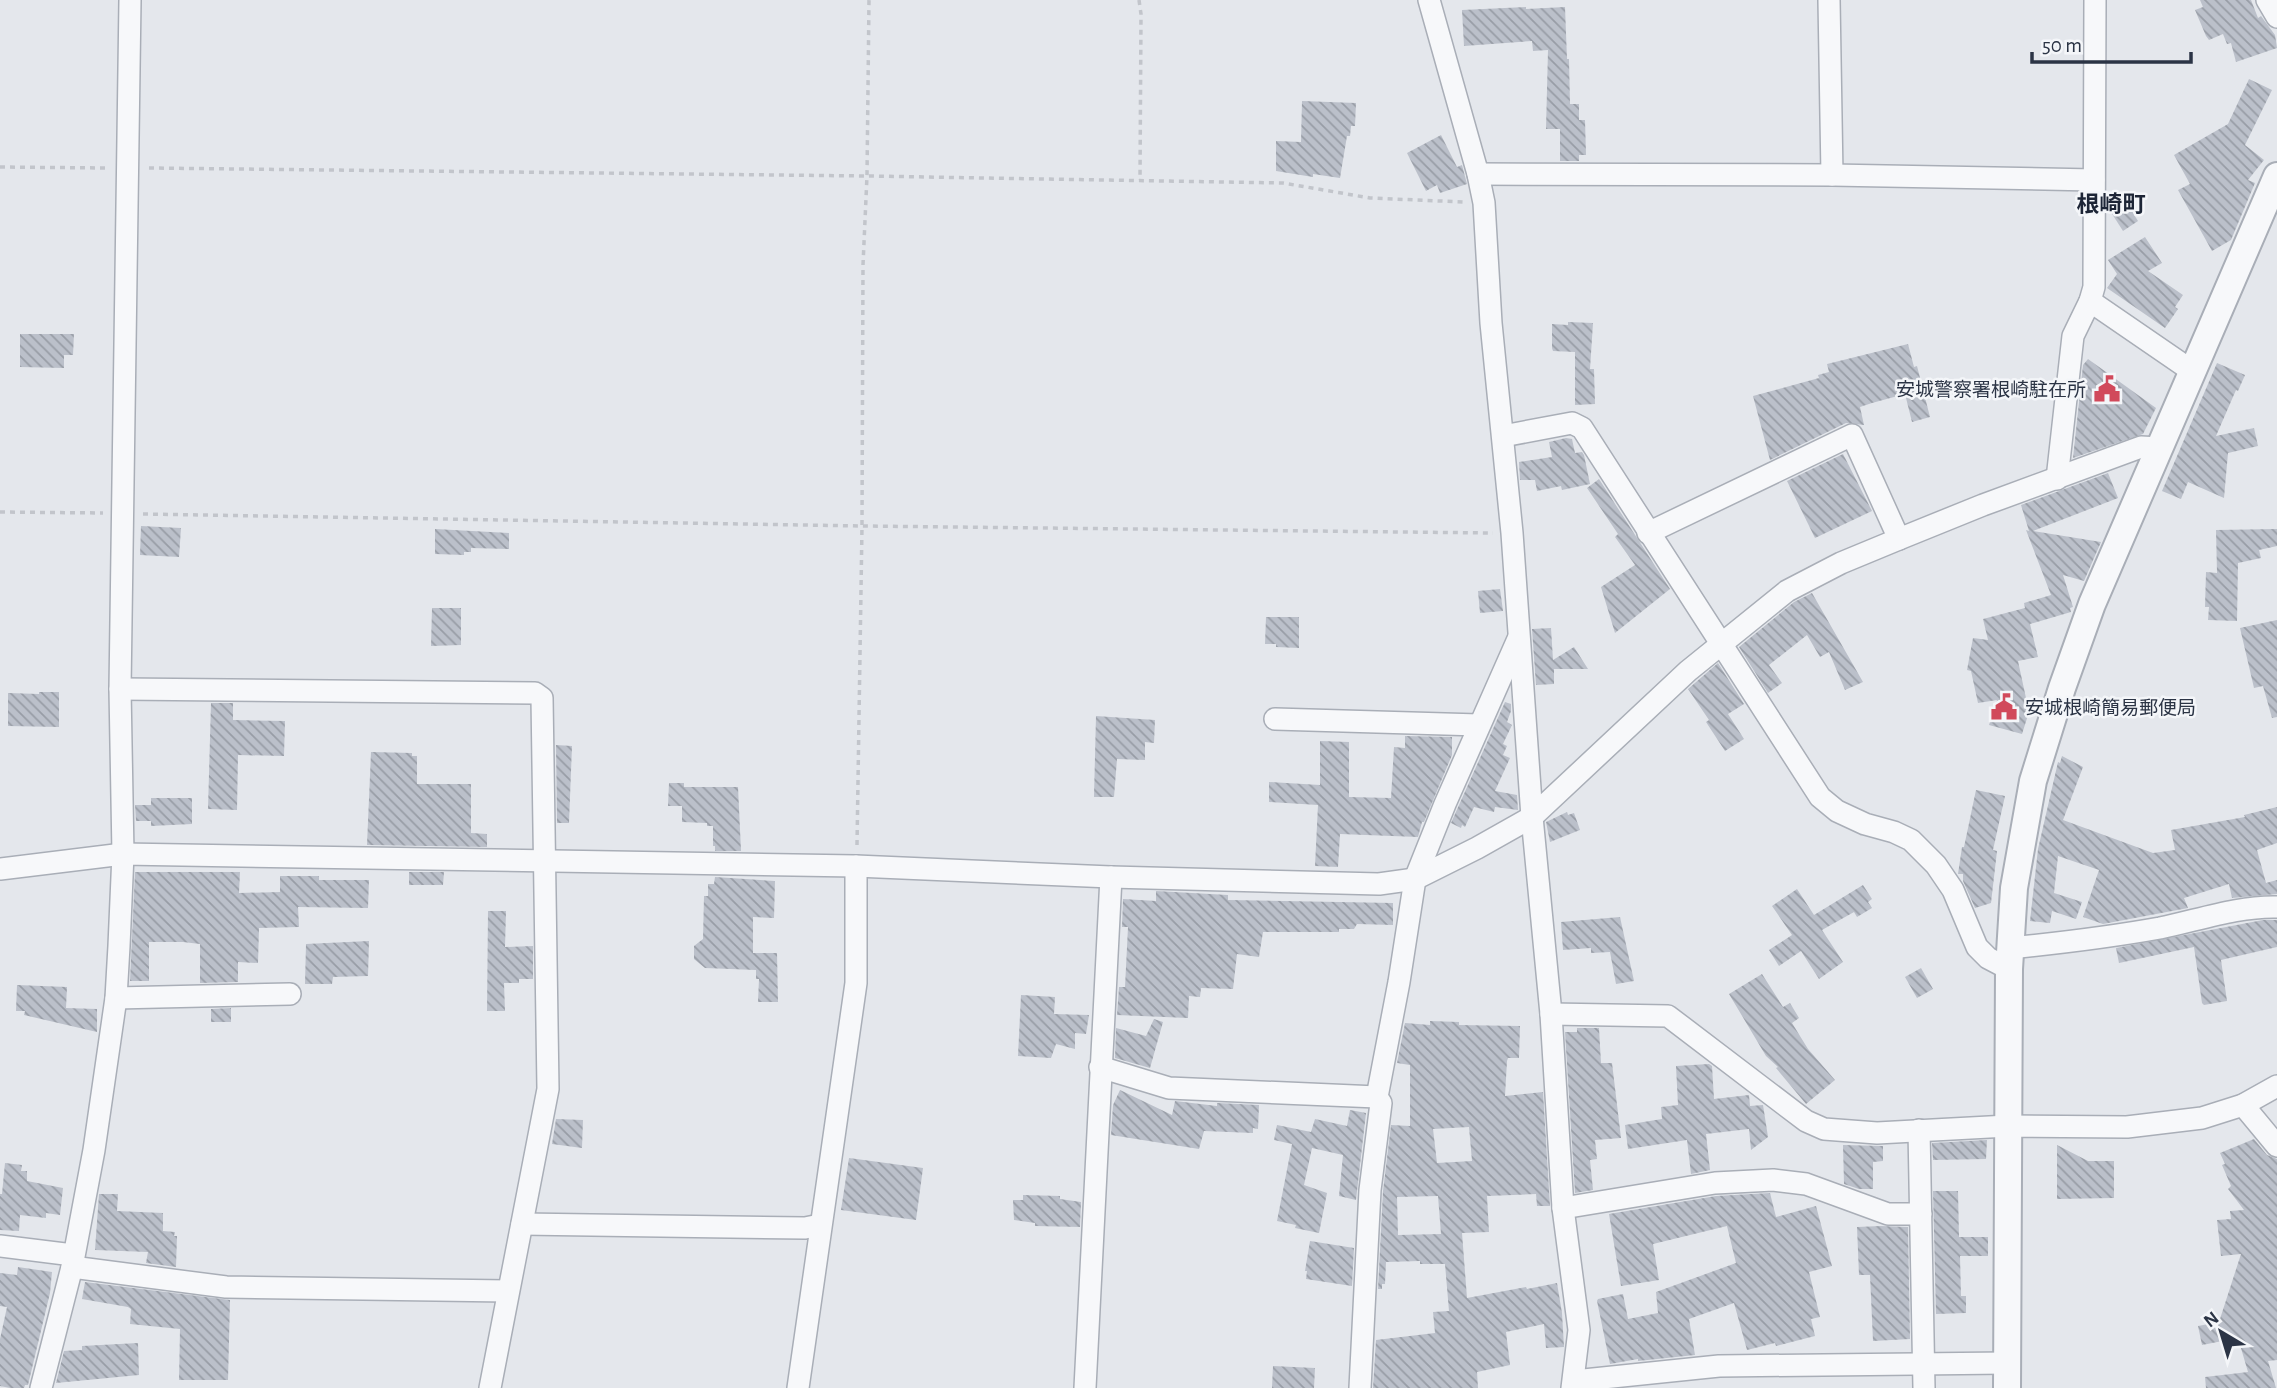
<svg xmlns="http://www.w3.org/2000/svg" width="2277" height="1388" viewBox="0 0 2277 1388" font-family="'Alegreya Sans','Noto Sans JP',sans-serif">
<defs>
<pattern id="building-back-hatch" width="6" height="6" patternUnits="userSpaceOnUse" patternTransform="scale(1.75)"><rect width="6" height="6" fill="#bbc0ca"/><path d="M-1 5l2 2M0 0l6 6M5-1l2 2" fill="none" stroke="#989da6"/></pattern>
</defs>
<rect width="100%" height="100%" fill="#e4e7ec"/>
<g fill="url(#building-back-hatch)" fill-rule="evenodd">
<path d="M2200,0H2251L2258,18L2261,16L2275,35L2277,48L2236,62L2231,43L2227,44L2223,34L2209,40L2206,36L2195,10L2203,7Z"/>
<path d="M1526,7V9L1565,7L1567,59H1569L1570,104H1579V120H1585L1586,155H1579V161H1560V129H1546L1548,50L1533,51L1532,41L1464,46L1462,10Z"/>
<path d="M2249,79L2272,90L2245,145L2264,160L2248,180L2255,183L2231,240L2212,251L2178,190L2190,184L2174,155L2228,124Z"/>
<path d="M1302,101L1356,103L1355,126H1351L1350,136H1347L1340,178L1313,174V177L1276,171V141L1301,142Z"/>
<path d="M1441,135L1457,167L1462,165L1467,184L1440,193L1437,185L1426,191L1407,153Z"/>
<path d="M2119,191L2138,221L2123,231L2107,206V198Z"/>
<path d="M2145,237L2162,263L2148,271L2183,295L2175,307L2178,309L2165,328L2107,288L2117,274L2108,260Z"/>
<path d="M1568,322L1593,323L1590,369H1594L1595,404L1575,405V352L1553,351L1552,348V324L1568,325Z"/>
<path d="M20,334H74L73,355H64V368L20,367Z"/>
<path d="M1908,344L1914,367L1917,366L1930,417L1912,422L1905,394L1872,403L1860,407L1864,425L1846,423L1770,460L1753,396L1819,378L1818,375L1829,372L1827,364Z"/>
<path d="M2088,359L2156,408L2143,434L2073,458L2083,365Z"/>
<path d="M2217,363L2245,375L2238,391L2236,390L2216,436L2254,428L2258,446L2228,453L2224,498L2188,482L2181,499L2162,491Z"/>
<path d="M1566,438L1572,439L1575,453L1582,452L1584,455L1590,484L1562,490L1561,486L1537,491L1535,480H1520L1519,462L1552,457L1549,442Z"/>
<path d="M1843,454L1872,511L1815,538L1787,481Z"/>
<path d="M2108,473L2118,498L2033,531L2101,542L2084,581L2063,575L2073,607L2070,608L2071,612L2030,624L2038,657L2018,661L2029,712L2022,734L1989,725L1997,700L1978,703L1971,671L1967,670L1973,638L1988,640L1983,619L2025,608L2024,603L2051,595L2026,530L2029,531L2021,505Z"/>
<path d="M1599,479L1670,589L1615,633L1601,587L1635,565L1615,537L1618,534L1587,488Z"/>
<path d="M141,526L181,528L179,557L140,555Z"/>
<path d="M435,529L509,533V549L471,548V552H464V555L435,554Z"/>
<path d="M2277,529V546L2259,550L2261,558L2238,563L2237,621L2208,620L2209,607H2205L2206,572L2217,573L2216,530Z"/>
<path d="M1500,589L1503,611L1480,613L1478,591Z"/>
<path d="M1812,593L1863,682L1845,690L1829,652L1820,657L1807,635L1769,665L1782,683L1768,693L1739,647L1794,602Z"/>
<path d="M432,608H461V645L431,646Z"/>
<path d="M1266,617H1299V648L1276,647V644H1265Z"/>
<path d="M2277,620V717L2272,718L2263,686L2254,688L2240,628Z"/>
<path d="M1551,628L1553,660L1574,647L1588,669H1554V684L1536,685L1532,629Z"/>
<path d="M1718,663L1744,704L1728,714L1744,739L1725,751L1706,722L1709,720L1688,689Z"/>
<path d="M39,692H59V727L8,726V693L39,694Z"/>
<path d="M1505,702L1511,704V711L1507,722L1512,725L1503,744L1507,746L1503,755L1510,758L1495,791L1517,795L1518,810L1495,807L1494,812L1474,807L1465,827L1462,825L1461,828L1451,823Z"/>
<path d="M211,703H233V720L285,721L284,756L238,755L237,810L208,809Z"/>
<path d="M1096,716L1155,720L1154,743L1145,742V760L1117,759L1114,797H1094Z"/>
<path d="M1405,736L1452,737V755L1424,822H1422L1418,837L1340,834L1338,867L1315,866L1318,805L1269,802V782L1320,785V741L1349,742V797L1391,798L1394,747L1405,748Z"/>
<path d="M556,745L572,746L569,823H557Z"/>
<path d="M371,752L412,753V756H417V784H471V833L487,834V847L367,845Z"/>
<path d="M2062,756L2083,767L2063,820L2153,853L2175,850L2171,830L2245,817L2244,815L2277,807V843L2257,850L2266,883L2277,880V894L2232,898L2229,884L2184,898L2188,908L2103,924L2083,917L2099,870L2058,856L2054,893L2082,902L2076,919L2052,911L2050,923L2030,921L2038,849L2058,762L2060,763Z"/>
<path d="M669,783H684V787H738L741,851H715V846H713V826H707V823L682,822V806H668Z"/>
<path d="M1976,790L2005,796L1993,850L1997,851L1991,903L1975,908L1963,881V874H1958L1962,847H1964Z"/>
<path d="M151,798H192V824L151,826V821H136L135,805H151Z"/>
<path d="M1567,812L1568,815L1574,813L1580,830L1550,842L1546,822Z"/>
<path d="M135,872H240L239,893L280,892V876H319V880H369L368,908L298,907L299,927L259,928L258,963L238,962V982L200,983V944L183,942H149V981H130Z"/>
<path d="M409,872H444L443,885H409Z"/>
<path d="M715,877L775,881L774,918L753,917V953H777L778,1002H758L759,979H756V970L705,968L694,959V946L703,939L704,896H708V884H714Z"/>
<path d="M1863,885L1872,899L1868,902L1872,908L1857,917L1854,912L1822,930L1843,962L1819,979L1801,951L1779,966L1769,950L1792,935L1772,906L1797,889L1814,915Z"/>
<path d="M1156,891L1228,895V900L1393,903V925L1357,924L1354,929H1339V932H1263L1259,957L1237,954L1233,989L1201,988L1200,997L1189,996L1188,1018L1117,1015L1119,987H1125L1128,927H1122L1123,899L1156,901Z"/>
<path d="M488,911H506L505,947L533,946V979H519V983H504L505,1011H487Z"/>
<path d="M1620,917L1634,981L1616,984L1610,952L1591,953V948L1563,950L1561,922Z"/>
<path d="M2263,920H2277V947L2221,960L2227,1001L2204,1005L2202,1003L2194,947L2119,963L2116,948Z"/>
<path d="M369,941L368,976L333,977L332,984H305L306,944Z"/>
<path d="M1921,968L1933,989L1917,998L1905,977Z"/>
<path d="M1762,974L1783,1007L1790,1003L1799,1018L1792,1023L1808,1049L1835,1080L1806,1104L1776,1068L1778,1067L1766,1056L1729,994Z"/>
<path d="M17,985L67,987L66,1008L97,1009V1032L24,1015L25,1011H16Z"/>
<path d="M1021,995L1055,997L1054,1014L1089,1015L1086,1034L1075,1033V1049L1056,1044L1051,1058L1018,1056Z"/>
<path d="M231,1008V1022H211V1009Z"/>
<path d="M1154,1019L1163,1022L1150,1068L1115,1058L1116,1028L1146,1036Z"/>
<path d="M1430,1021L1459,1022V1025L1520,1026L1519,1058H1508L1507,1061L1505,1096L1543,1092L1550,1206H1537L1536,1194L1487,1196L1489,1232L1462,1233L1467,1298L1526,1287L1527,1289L1557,1283L1562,1313L1564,1347L1546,1348L1544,1324L1506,1332L1510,1365L1477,1372L1478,1388H1373L1376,1340L1435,1333L1433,1312L1449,1311L1445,1264H1420V1261L1386,1262L1385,1284H1382V1289H1378L1383,1191L1391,1125L1410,1126V1065L1397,1063L1405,1023L1430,1025ZM1469,1127L1472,1161L1437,1163L1433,1129ZM1438,1196L1441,1234L1398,1235L1397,1197Z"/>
<path d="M1577,1028H1599L1601,1063H1612L1621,1138L1595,1140L1597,1159L1590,1160L1593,1190L1575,1193L1565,1032H1577Z"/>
<path d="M1709,1064L1712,1066L1714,1099L1749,1095L1750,1106L1763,1105L1768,1137L1751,1150L1749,1129L1706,1134L1710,1170L1691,1174L1687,1140L1628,1149L1625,1125L1662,1119L1661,1107L1678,1105L1676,1066Z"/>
<path d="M1120,1090L1172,1115L1175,1101L1217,1106V1103L1259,1105L1258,1129L1253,1128V1133L1204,1131L1199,1149L1111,1135L1113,1105Z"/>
<path d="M1350,1110L1366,1113L1356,1200L1339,1196L1343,1155L1312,1148L1304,1185L1327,1193L1319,1233L1295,1228L1296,1225L1277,1221L1292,1144L1274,1140L1277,1125L1311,1132L1315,1119L1347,1126Z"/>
<path d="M556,1119L583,1120L582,1148L552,1144Z"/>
<path d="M2254,1139L2267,1155L2277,1159V1360L2268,1361L2276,1388H2206L2205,1377L2248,1372L2238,1338L2202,1345L2198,1326L2219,1322L2241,1254L2221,1256L2217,1220L2231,1219L2230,1211L2244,1210L2228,1189L2231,1186L2222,1165L2225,1164L2220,1153Z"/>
<path d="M1987,1140L1986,1159L1933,1160L1932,1143Z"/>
<path d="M1843,1145L1883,1146V1161L1873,1162V1189H1859L1844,1184Z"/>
<path d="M2057,1145L2088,1161H2114V1198L2057,1199Z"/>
<path d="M849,1158L923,1168L916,1220L841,1210Z"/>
<path d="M5,1163L22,1165L21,1171H27V1181L63,1188L60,1215L46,1213V1218L20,1215L19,1231L0,1230V1194H2Z"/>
<path d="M1933,1191H1958L1959,1237H1988V1256H1960L1961,1296H1966V1313L1936,1314Z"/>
<path d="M1770,1193L1776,1217L1816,1206L1832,1266L1809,1272L1820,1317L1811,1319L1815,1336L1776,1346L1775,1343L1747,1350L1734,1303L1689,1319L1695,1355L1638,1361V1359L1610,1364L1597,1301L1598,1299L1623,1294L1628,1319L1658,1313L1656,1292L1736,1263L1727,1226L1653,1244L1659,1280L1621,1286L1609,1214L1716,1196Z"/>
<path d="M99,1194H118L117,1211L163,1213V1231L175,1232L174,1236H177L176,1267L146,1263L148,1252L95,1250Z"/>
<path d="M1023,1195L1060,1196V1199L1081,1202L1080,1227L1035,1226V1223L1014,1220L1013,1200H1023Z"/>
<path d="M1881,1226L1908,1227L1910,1339L1873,1341L1870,1275H1859L1857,1227Z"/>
<path d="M1310,1241L1354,1248L1352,1286L1306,1279L1307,1271H1305Z"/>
<path d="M18,1267L52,1272L50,1293L28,1385H25L24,1388H10L0,1386V1339L7,1307L0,1306V1273L17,1275Z"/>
<path d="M85,1282L230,1300L228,1380H179L180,1329L130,1324L131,1309L128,1307L82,1299Z"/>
<path d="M138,1343L139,1375L56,1383L64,1351L82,1350V1346Z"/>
<path d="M1273,1366L1315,1368L1314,1388H1272Z"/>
</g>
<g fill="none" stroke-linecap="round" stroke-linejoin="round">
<g stroke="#a9aeb7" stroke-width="24">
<g id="minor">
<path d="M1429,0L1478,174L1484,203L1491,323L1512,533L1532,817L1551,1014L1563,1208L1579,1330L1572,1388"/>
<path d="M1829,0L1832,175"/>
<path d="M2267,0L2277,17"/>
<path d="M1478,174L1832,175L2094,180"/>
<path d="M2090,301L2192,371"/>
<path d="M1503,436L1572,423L1582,428L1820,797L1837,811L1865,824L1894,832L1911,840L1936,865L1953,890L1977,947L1988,958L2009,969"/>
<path d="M2057,479L2073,336L2090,301L2094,287L2095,0"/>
<path d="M1648,533L1852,435L1899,539"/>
<path d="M120,689L535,693L542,698L548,1089L490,1388"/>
<path d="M1275,719L1479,725"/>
<path d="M0,869L123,854L856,866L1111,877L1379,884L1415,879L1477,848L1532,817L1688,671L1787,591L1841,563L1899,539L1983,505L2141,447L2159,448"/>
<path d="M2010,948C2060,943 2110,937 2160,928C2199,920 2238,906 2277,907"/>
<path d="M116,998L290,994"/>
<path d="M1551,1014L1668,1016L1806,1121L1824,1129L1877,1133L2008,1126L2127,1127L2202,1118L2243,1105L2277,1086"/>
<path d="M1100,1067L1169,1088L1377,1097"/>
<path d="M2243,1105L2277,1146"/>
<path d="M1919,1130L1924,1388"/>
<path d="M1563,1208L1715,1183L1773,1180L1806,1184L1888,1214H1921"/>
<path d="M522,1224L805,1228L820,1225"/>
<path d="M0,1246L73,1255"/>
<path d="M72,1267L226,1287L508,1291"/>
<path d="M1574,1381L1719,1366L2007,1363"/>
<path d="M41,1388L72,1267L94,1150L116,998L119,946L123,854L120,689L130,0"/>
<path d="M798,1388L856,983V866"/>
<path d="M1085,1388L1111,877"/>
<path d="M1360,1388L1370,1190L1381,1103L1377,1097L1399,982L1415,879L1445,804L1518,639"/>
</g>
</g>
<g stroke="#a9aeb7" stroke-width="30">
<path id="tertiary" d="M2007,1388L2009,969L2014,888L2033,781L2062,688L2092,604L2277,176"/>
</g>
<g stroke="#c2c5cb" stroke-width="3.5" stroke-dasharray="5 5" stroke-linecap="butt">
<path d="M1139,0L1141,14L1140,180"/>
<path d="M0,167L106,168"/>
<path d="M149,168L867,176L1283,183L1370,198L1463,202"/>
<path d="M0,512L103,513"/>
<path d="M143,514L862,526L1493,533"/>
<path d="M857,845L862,526L863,265L867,176L869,0"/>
</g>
<use href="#minor" stroke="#f7f8fa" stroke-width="21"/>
<use href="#tertiary" stroke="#f7f8fa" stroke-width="26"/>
</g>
<defs>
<g id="civic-bare" transform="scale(2.1)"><path d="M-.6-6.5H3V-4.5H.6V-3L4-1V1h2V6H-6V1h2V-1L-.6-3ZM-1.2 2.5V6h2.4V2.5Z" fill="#d1495b" stroke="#f4f6f9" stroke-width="2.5" paint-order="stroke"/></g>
</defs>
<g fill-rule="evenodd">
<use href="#civic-bare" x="2107" y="389"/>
<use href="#civic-bare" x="2004" y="707"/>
</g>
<g text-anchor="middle" stroke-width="5" stroke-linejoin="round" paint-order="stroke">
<g font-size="19" fill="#2b3445" stroke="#f4f6f9" text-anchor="end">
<text x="2086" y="396">安城警察署根崎駐在所</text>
<text x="2025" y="714" text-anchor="start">安城根崎簡易郵便局</text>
</g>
<g font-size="23" font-weight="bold" fill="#1d2536" stroke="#f4f6f9">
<text x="2111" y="212">根崎町</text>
</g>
</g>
<g transform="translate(2221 1332) rotate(322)" stroke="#f4f6f9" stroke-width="5" paint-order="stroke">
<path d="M0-5L12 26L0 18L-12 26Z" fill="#2b3445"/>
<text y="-10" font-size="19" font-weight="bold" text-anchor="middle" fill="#2b3445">N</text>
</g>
<path d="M2032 52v10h159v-10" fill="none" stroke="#2b3445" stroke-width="3.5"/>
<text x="2042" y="52" font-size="21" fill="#2b3445" stroke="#f4f6f9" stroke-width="5" paint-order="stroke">50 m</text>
</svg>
